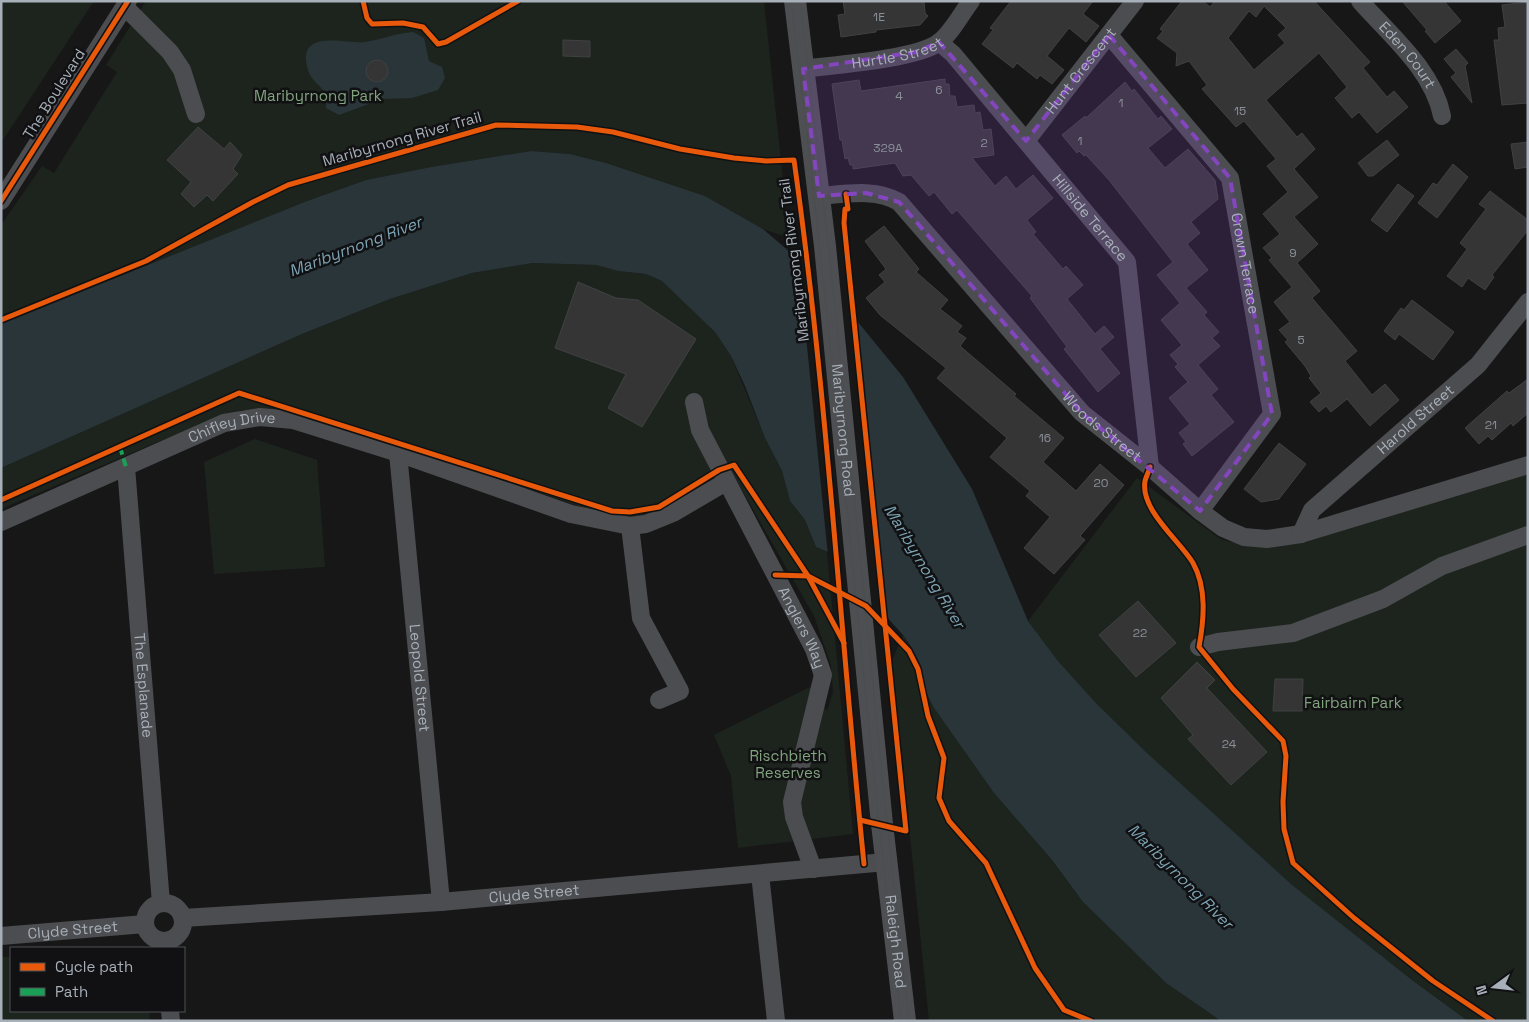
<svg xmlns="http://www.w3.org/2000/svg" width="1529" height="1022" viewBox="0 0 1529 1022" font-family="'Space Grotesk',sans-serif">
<rect width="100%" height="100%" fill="#171717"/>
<g fill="#1d241d">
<path d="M1,1H94L1,143Z"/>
<path d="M146,1H764L789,238L763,229L705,196L606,163L570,154L531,151L431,167L366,180L307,201L1,324V225L42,166L54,173L117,72L106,65Z"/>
<path d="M533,263L596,265L618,271L646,274L662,281L683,299L715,332L731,356L765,438L782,471L790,501L805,520L816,547L827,552L853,834L738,848L731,776L714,735L810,687L827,711L833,693L831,665L814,616L731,471L654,514L633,518L600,514L549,496L273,410H242L155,443L1,509V468L302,334L390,299L472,273Z"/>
<path d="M255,439L317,460L325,567L214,574L204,462Z"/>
<path d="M1528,466V1021H1468L1412,980L1292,886L1146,752L1095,702L1058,661L1028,621L1137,478L1222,540L1243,544Z"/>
<path d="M903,635L921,666L923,687L934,708L994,793L1052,860L1083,902L1166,983L1221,1021H929L892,660Z"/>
<path d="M1,957H11V1011H149L150,1021H1Z"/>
</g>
<g fill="#293539">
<path d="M413,32L424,38L429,61L442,67L445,78L438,90L412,98L382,99L339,115L326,108C326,104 327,99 326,96C322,83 308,83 306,60C304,30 348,44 364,42C381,40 396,33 413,32Z"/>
<path d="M531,151L570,154L606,163L705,196L763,229L791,253L835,294L903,377L972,489L1028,621L1058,661L1095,702L1146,752L1292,885L1412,980L1468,1021H1221L1166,983L1083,902L1052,860L994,793L934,708L923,687L921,666L912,648L903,635L828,552L816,547L805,520L790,501L782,471L765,438L745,386L731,356L715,332L662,281L646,274L618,271L596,265L533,263L472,273L390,299L302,334L1,468V324L307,201L366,180L431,167Z"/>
</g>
<path fill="#171717" d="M798,256L837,293L857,318L886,620L828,556Z"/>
<g fill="#353536" stroke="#3f4143" fill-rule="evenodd">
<path d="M843,1H924L925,13L928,16L920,25L876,30V32L841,37L838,15L845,14Z"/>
<path d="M1011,1H1093L1083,14L1099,26L1086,42L1069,28L1047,56L1064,70L1052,84L1040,75L1037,79L1017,63L1013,68L982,44L993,30L990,28Z"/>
<path d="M1182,1H1203L1210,7L1215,1H1314L1370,62L1363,68L1387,97L1394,91L1408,107L1377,133L1359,112L1352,118L1335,98L1347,87L1319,53L1266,100L1297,137L1302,133L1315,149L1294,169L1318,197L1294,217L1318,244L1297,263L1320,291L1312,298L1357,351L1345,361L1372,395L1385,384L1399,400L1370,426L1347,399L1331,412L1326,406L1319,412L1310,402L1321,393L1309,378L1311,376L1305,366L1285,342L1288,340L1279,330L1290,322L1274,302L1292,287L1269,260L1272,258L1263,248L1280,234L1263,214L1288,192L1267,166L1276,159L1244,121L1236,127L1202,89L1207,85L1189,61L1176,66L1177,53L1157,38L1163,31L1160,29ZM1264,6L1286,28L1278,35L1285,43L1254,70L1228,38L1249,11L1256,17Z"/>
<path d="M1402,1H1444L1461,21L1435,43L1425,31L1427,30Z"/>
<path d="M1528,2V103L1502,105L1494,40H1499L1498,28L1505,27L1502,5Z"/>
<path d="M563,40L590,41V57L563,56Z"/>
<path d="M1456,49L1468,63L1465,66L1472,103L1451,77L1456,73L1444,59Z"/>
<circle cx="377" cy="71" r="11"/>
<path d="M945,79V84H949L950,96H955L957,107L974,105L975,113L980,112L983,130L991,129L994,155L972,158L995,186L1006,176L1016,189L1033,175L1053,198L1027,220L1036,232L1033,234L1063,269L1066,266L1083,285L1067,299L1095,334L1104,326L1114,337L1100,349L1120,373L1098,392L1064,349L1067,347L1030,298L1032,296L957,210L952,214L934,192L929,196L911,175L903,176L895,163L853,169V165H850L848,158L845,159L842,140H840L832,84L859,80L861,91Z"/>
<path d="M1125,82L1132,91L1134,89L1158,119L1161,116L1172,129L1148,148L1165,168L1188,149L1215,180L1218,199L1191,222L1200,233L1187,244L1208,270L1186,288L1207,312L1204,315L1219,332L1212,338L1220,346L1198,365L1218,389L1211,395L1234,422L1192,456L1183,444L1186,442L1179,433L1190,424L1169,398L1188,382L1175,367L1178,364L1170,355L1182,345L1161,320L1180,303L1157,275L1173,262L1109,180L1086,155L1084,156L1079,151L1077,153L1062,135L1085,116L1086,118Z"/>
<path d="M198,127L224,149L230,142L242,155L233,169L238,174L223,190L213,201L207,195L194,207L181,194L191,182L167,160Z"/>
<path d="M1387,140L1399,155L1373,176H1368L1358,163Z"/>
<path d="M1528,142V167L1515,169L1511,144Z"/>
<path d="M1453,164L1468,177L1437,218L1418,203L1433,183L1437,185Z"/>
<path d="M1398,184L1414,196L1387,232L1371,220Z"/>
<path d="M1490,191L1528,220V230L1492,275L1494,277L1485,290L1468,278L1462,287L1447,276L1467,249L1460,243L1486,209L1479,204Z"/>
<path d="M884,226L919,269L916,272L948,300L940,309L962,326L957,332L966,338L960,346L1016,394L1014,396L1064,438L1043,462L1076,491L1100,464L1124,485L1080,536L1085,540L1054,574L1024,548L1050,517L1026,496L1030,491L990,457L1007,438L937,378L946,368L880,315L866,298L885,282L879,275L886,269L865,241Z"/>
<path d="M578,282L616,298L638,300L696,339L642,427L608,408L626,374L555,348Z"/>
<path d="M1412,300L1454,332L1433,360L1399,334L1395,340L1384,331L1401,308L1404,310Z"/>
<path d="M1528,379V413L1513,426L1511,423L1492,440L1488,436L1479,444L1465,428L1507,391L1509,393Z"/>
<path d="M1279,443L1306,464L1279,499L1261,502L1244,489Z"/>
<path d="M1138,601L1176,643L1136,677L1099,635Z"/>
<path d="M1197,662L1215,680L1207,688L1267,752L1231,785L1188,739L1193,735L1161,698Z"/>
<path d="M1275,679H1303L1302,711H1273Z"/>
</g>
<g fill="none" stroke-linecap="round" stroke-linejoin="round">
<g stroke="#4b4d50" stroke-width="18">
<path id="s1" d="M1360,1C1390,35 1433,70 1442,116"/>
<path d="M125,7L170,52L182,70L196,114"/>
<path id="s2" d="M1109,35L1230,178L1272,414L1200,511"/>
<path id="s3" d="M939,42L953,54L1127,262L1150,467"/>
<path id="s4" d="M803,69C833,65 916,59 938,43C951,34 961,14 971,1"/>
<path id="s5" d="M1026,141L1135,1"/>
<path id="s6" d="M819,196C845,194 876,188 899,202L1082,413L1150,467L1200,511L1223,528L1244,537L1267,539L1301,534L1528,465"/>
<path d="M1,201L128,1"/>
<path id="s7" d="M694,402L700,430L814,649L823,675L792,802L794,817L813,869"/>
<path id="s8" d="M398,453L441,902"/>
<path id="s9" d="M126,467L161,903"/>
<path id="s10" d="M1,522L224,423L260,417L293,420L398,453L571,514L630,526L646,524L673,513L726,482"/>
<path d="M630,526L641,618L680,691L659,700"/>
<path id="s11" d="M1301,534L1312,510L1478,365L1528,302"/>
<path d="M1199,647L1218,642L1293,633L1383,599L1442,566L1528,535"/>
<path d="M760,874L776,1021"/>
<circle cx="164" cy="922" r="19"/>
<path id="s12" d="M183,918L441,902L886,862"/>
<path id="s13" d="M1,936L145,924"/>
<path d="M170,1011L171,1021"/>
</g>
<path stroke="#4d4f52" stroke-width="22" id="s14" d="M795,1L825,246L882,824L905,1021"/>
<g stroke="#4b4d4f" stroke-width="1">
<path d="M791,1C834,340 861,681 901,1021"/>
<path d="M800,1C843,340 869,681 909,1021"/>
</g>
<path stroke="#1a9f57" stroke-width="4" stroke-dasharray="8 4" stroke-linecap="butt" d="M120,447L126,467"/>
<g stroke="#111113" stroke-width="8">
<g id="cycleway">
<path d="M363,1L367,18L372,24L403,23L423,27L438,44L446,42L518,1"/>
<path d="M846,194L848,209H845L844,223L906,831L860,820"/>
<path d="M1,201L128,1"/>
<path d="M1,320L146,261L253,202L288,185L496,125L577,127L613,132L680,149L734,158L766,161L794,160C827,393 840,629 864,864"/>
<path d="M1150,467C1149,471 1146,477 1145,481C1140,510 1180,541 1193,563C1207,588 1204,620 1199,647L1233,689L1283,741L1286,756L1283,802L1284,829L1293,863L1354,918L1433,981L1493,1021"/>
<path d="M1,500L239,393L612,511L630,512L659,507L719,470L734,465L808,576L844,643"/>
<path d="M775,575L808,576L866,606L909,651L918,669L928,716L944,758L939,798L949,821L986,863L1035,968L1064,1010L1091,1021"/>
</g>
</g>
<use href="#cycleway" stroke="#e8590c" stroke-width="5"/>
</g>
<path fill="#8446be" fill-opacity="0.2" stroke="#8446be" stroke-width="4" stroke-dasharray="10 6" stroke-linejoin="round" d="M1109,35L1230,178L1272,414L1200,511L1082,413L899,202L866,193L819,196L803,69L916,52L939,42L1026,141Z"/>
<g text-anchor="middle" stroke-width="5" stroke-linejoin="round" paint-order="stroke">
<g font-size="12" fill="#8a9098">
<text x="879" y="21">1E</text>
<text x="939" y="94">6</text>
<text x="899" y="100">4</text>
<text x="1121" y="107">1</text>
<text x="1240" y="115">15</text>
<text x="1080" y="145">1</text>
<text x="984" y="147">2</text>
<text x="888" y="152">329A</text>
<text x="1293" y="257">9</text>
<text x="1301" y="344">5</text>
<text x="1491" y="429">21</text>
<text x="1045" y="442">16</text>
<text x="1101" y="487">20</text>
<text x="1140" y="637">22</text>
<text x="1229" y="748">24</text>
</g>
<g font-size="15" fill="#a7afb8" stroke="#111113">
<text dy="5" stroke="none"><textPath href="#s4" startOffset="96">Hurtle Street</textPath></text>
<text dy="5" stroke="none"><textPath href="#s1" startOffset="72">Eden Court</textPath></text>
<text dy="5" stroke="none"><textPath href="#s5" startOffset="89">Hunt Crescent</textPath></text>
<text transform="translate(54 94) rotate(-58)" y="5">The Boulevard</text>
<text transform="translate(402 139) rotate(-16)" y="5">Maribyrnong River Trail</text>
<text dy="5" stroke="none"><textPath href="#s3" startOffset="232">Hillside Terrace</textPath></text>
<text transform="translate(794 260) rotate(-97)" y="5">Maribyrnong River Trail</text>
<text dy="5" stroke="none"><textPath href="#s2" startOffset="274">Crown Terrace</textPath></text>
<text dy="5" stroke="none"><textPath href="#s11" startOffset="164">Harold Street</textPath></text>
<text dy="5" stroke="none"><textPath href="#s6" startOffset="385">Woods Street</textPath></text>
<text dy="5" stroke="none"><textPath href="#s10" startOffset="251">Chifley Drive</textPath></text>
<text dy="5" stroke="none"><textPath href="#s14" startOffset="432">Maribyrnong Road</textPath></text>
<text dy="5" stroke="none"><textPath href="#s7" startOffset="251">Anglers Way</textPath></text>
<text dy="5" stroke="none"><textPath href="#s8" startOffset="226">Leopold Street</textPath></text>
<text dy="5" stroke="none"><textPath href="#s9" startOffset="219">The Esplanade</textPath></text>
<text dy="5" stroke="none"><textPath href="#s12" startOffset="352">Clyde Street</textPath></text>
<text dy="5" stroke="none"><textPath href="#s13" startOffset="72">Clyde Street</textPath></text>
<text dy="5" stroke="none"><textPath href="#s14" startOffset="946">Raleigh Road</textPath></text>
</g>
<g font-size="15" fill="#82a47e" stroke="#111113">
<text x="318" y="101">Maribyrnong Park</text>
<text x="1353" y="708">Fairbairn Park</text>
<text x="788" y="761">Rischbieth<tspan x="788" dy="17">Reserves</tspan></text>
</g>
<g font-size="16" font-style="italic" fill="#7da4b4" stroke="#111113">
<text transform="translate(355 246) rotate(-21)" y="6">Maribyrnong River</text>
<text transform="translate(925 566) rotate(59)" y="6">Maribyrnong River</text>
<text transform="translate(1181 876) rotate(45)" y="6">Maribyrnong River</text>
</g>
</g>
<rect width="1529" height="1022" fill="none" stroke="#a7afb8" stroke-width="5"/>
<rect x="10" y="947" width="175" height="65" fill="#111113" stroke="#4d5055"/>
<rect x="20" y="963" width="25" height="8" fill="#e8590c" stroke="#4d5055"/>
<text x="55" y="972" font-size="15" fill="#a7afb8">Cycle path</text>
<rect x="20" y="988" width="25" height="8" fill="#1a9f57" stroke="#4d5055"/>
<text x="55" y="997" font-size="15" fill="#a7afb8">Path</text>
<g transform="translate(1494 987) rotate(255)" stroke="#111113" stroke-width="4" paint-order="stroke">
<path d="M0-4L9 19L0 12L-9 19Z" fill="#a7afb8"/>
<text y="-8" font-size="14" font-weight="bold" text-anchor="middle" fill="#a7afb8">N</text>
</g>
</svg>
